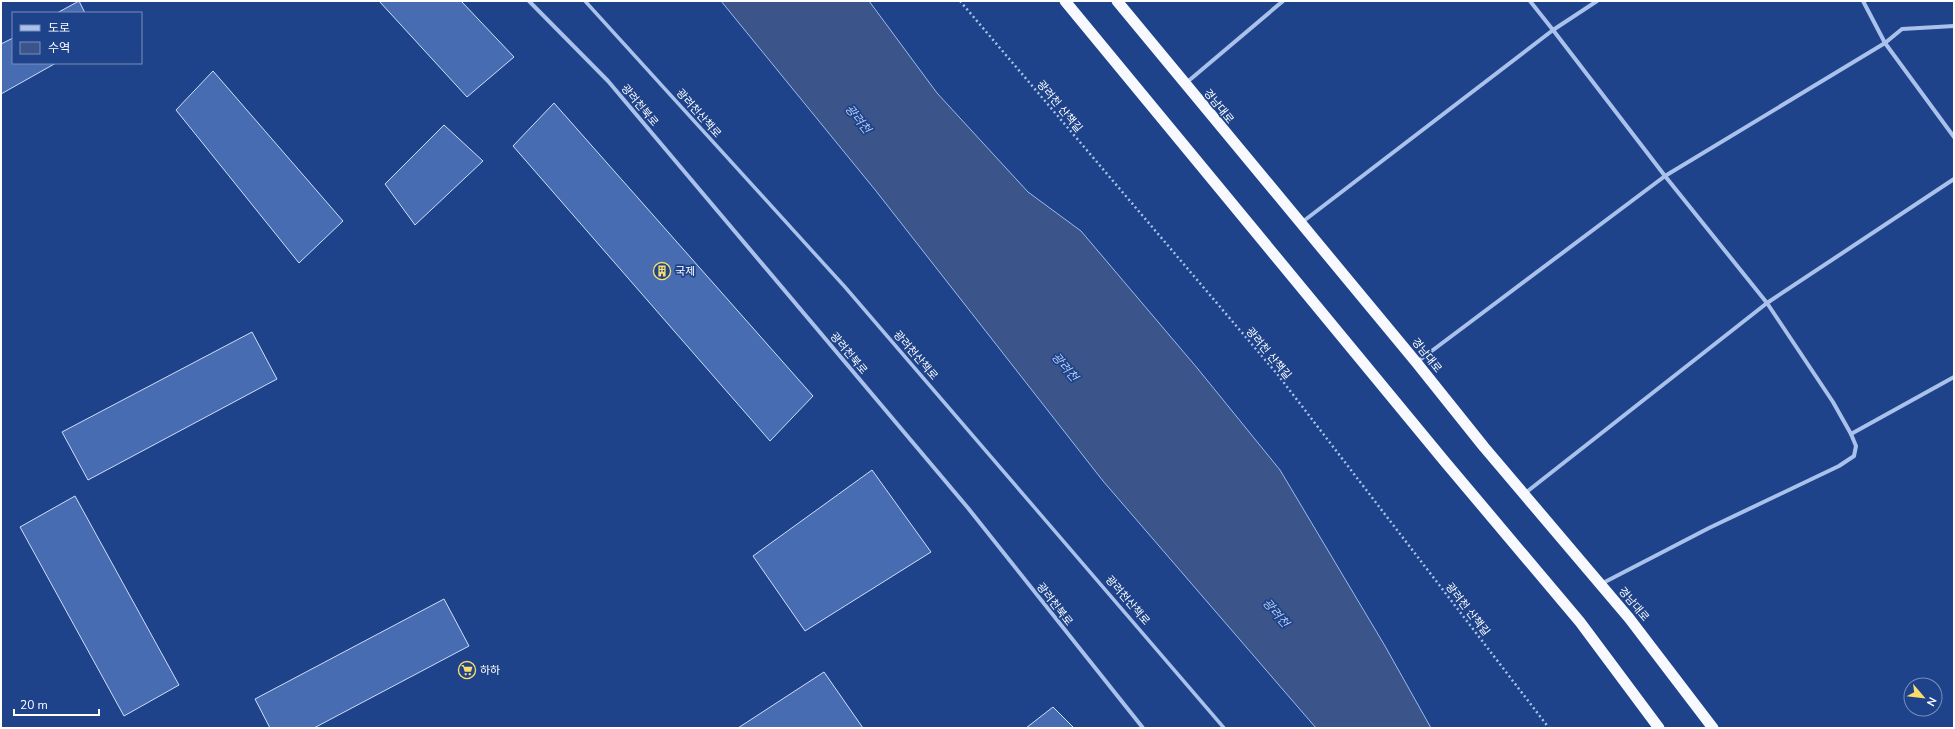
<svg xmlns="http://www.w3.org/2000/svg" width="1955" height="729" viewBox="0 0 1955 729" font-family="'Nunito Sans','Noto Sans KR',sans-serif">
<rect width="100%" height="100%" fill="#1e438a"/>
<path fill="#3b558a" stroke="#9dbaed" d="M721,1H869L937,93L1028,192L1081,231L1198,369L1280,470L1385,646L1431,728H1316L1103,481L876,191Z"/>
<g fill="#476cb2" stroke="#cfdef8">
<path d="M79,1L85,13H57Z"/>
<path d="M379,1H461L514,57L467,97Z"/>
<path d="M13,38V63H56L1,94V44Z"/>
<path d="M213,71L343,221L299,263L176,110Z"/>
<path d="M554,103L813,396L770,441L513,146Z"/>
<path d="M444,125L483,161L415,225L385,184Z"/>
<path d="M252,332L277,379L88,480L62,432Z"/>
<path d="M872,470L931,552L805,631L753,556Z"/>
<path d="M75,496L179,685L124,716L20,527Z"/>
<path d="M444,599L469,646L314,728H270L255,699Z"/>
<path d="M824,672L863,728H738Z"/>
<path d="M1053,707L1074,728H1026Z"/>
</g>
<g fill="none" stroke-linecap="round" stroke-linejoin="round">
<path stroke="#aac1eb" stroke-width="2.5" stroke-dasharray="2 3" stroke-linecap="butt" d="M960,1L1278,375L1549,728"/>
<path stroke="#aac1eb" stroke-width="3.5" d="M585,1L845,287L1224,728"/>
<g stroke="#aac1eb" stroke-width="4">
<path d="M529,1L608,81L968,508L1143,728"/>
<path d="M1530,1L1553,30L1597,1"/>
<path d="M1863,1L1885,43L1902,29L1954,26"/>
<path d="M1186,83L1283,1"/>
<path d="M1301,223L1553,30L1665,176L1767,303L1524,494"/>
<path d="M1417,362L1665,176L1885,43L1954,137"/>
<path d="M1851,434L1954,377"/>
<path d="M1601,584L1709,528L1839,466L1854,456L1856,446L1851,434L1833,402L1767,303L1954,179"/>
</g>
<g stroke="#f7f9fe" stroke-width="11">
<path d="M1065,1L1446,463L1580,622L1659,728"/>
<path d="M1117,1L1416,362L1484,447L1629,618L1713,728"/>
</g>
</g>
<defs>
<g id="building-ring" transform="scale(0.9)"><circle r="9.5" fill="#1e438a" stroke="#fade69" stroke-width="1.5"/><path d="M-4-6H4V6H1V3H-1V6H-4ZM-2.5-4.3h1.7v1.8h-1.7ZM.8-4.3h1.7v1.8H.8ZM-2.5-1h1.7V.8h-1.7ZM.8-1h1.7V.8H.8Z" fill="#fade69"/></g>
<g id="supermarket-ring" transform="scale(0.9)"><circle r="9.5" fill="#1e438a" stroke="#fade69" stroke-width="1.5"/><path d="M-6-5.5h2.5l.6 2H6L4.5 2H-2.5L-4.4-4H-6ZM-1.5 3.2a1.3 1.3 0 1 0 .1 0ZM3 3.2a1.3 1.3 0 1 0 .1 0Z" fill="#fade69"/></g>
</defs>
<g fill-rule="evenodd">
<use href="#building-ring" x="662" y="271"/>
<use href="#supermarket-ring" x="467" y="670"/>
</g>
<g text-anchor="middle" stroke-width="3.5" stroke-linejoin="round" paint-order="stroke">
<g font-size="11" fill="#fff" stroke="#1e438a">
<text transform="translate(640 105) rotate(50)" y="4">광려천북로</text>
<text transform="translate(1060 106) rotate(50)" y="4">광려천 산책길</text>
<text transform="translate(1219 106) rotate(51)" y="4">경남대로</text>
<text transform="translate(699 113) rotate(48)" y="4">광려천산책로</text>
<text transform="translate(849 353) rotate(50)" y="4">광려천북로</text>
<text transform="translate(1269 353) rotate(50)" y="4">광려천 산책길</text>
<text transform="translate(916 355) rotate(49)" y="4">광려천산책로</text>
<text transform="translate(1427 355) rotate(51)" y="4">경남대로</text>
<text transform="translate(1128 600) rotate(49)" y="4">광려천산책로</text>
<text transform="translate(1055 604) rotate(52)" y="4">광려천북로</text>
<text transform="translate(1634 604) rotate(50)" y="4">경남대로</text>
<text transform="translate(1468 609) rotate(52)" y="4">광려천 산책길</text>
</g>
<g font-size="11" fill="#fff" stroke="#1e438a" text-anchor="start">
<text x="675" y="275">국제</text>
<text x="480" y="674">하하</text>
</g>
<g font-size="12" font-style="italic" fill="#b5cbf3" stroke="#1e438a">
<text transform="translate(858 119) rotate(51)" y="4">광려천</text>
<text transform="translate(1065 367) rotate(49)" y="4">광려천</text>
<text transform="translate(1276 613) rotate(49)" y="4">광려천</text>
</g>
</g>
<rect width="1955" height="729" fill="none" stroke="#ffffff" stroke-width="4"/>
<rect x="12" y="12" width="130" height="52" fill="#1e438a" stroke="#788eb9"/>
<rect x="20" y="25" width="20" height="6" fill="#aac1eb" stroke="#788eb9"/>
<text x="48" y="32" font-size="12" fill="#ffffff">도로</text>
<rect x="20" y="42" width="20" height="12" fill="#3b558a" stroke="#788eb9"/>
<text x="48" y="52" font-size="12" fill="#ffffff">수역</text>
<g transform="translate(1923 697) rotate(118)"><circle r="19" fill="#1e438a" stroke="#788eb9"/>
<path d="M0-3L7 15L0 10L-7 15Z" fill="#fade69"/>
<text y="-6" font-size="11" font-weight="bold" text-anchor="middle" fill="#ffffff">N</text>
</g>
<path d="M14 709v6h85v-6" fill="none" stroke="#ffffff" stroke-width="2"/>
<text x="20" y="709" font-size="12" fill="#ffffff" stroke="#1e438a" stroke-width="3" paint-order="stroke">20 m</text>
</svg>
